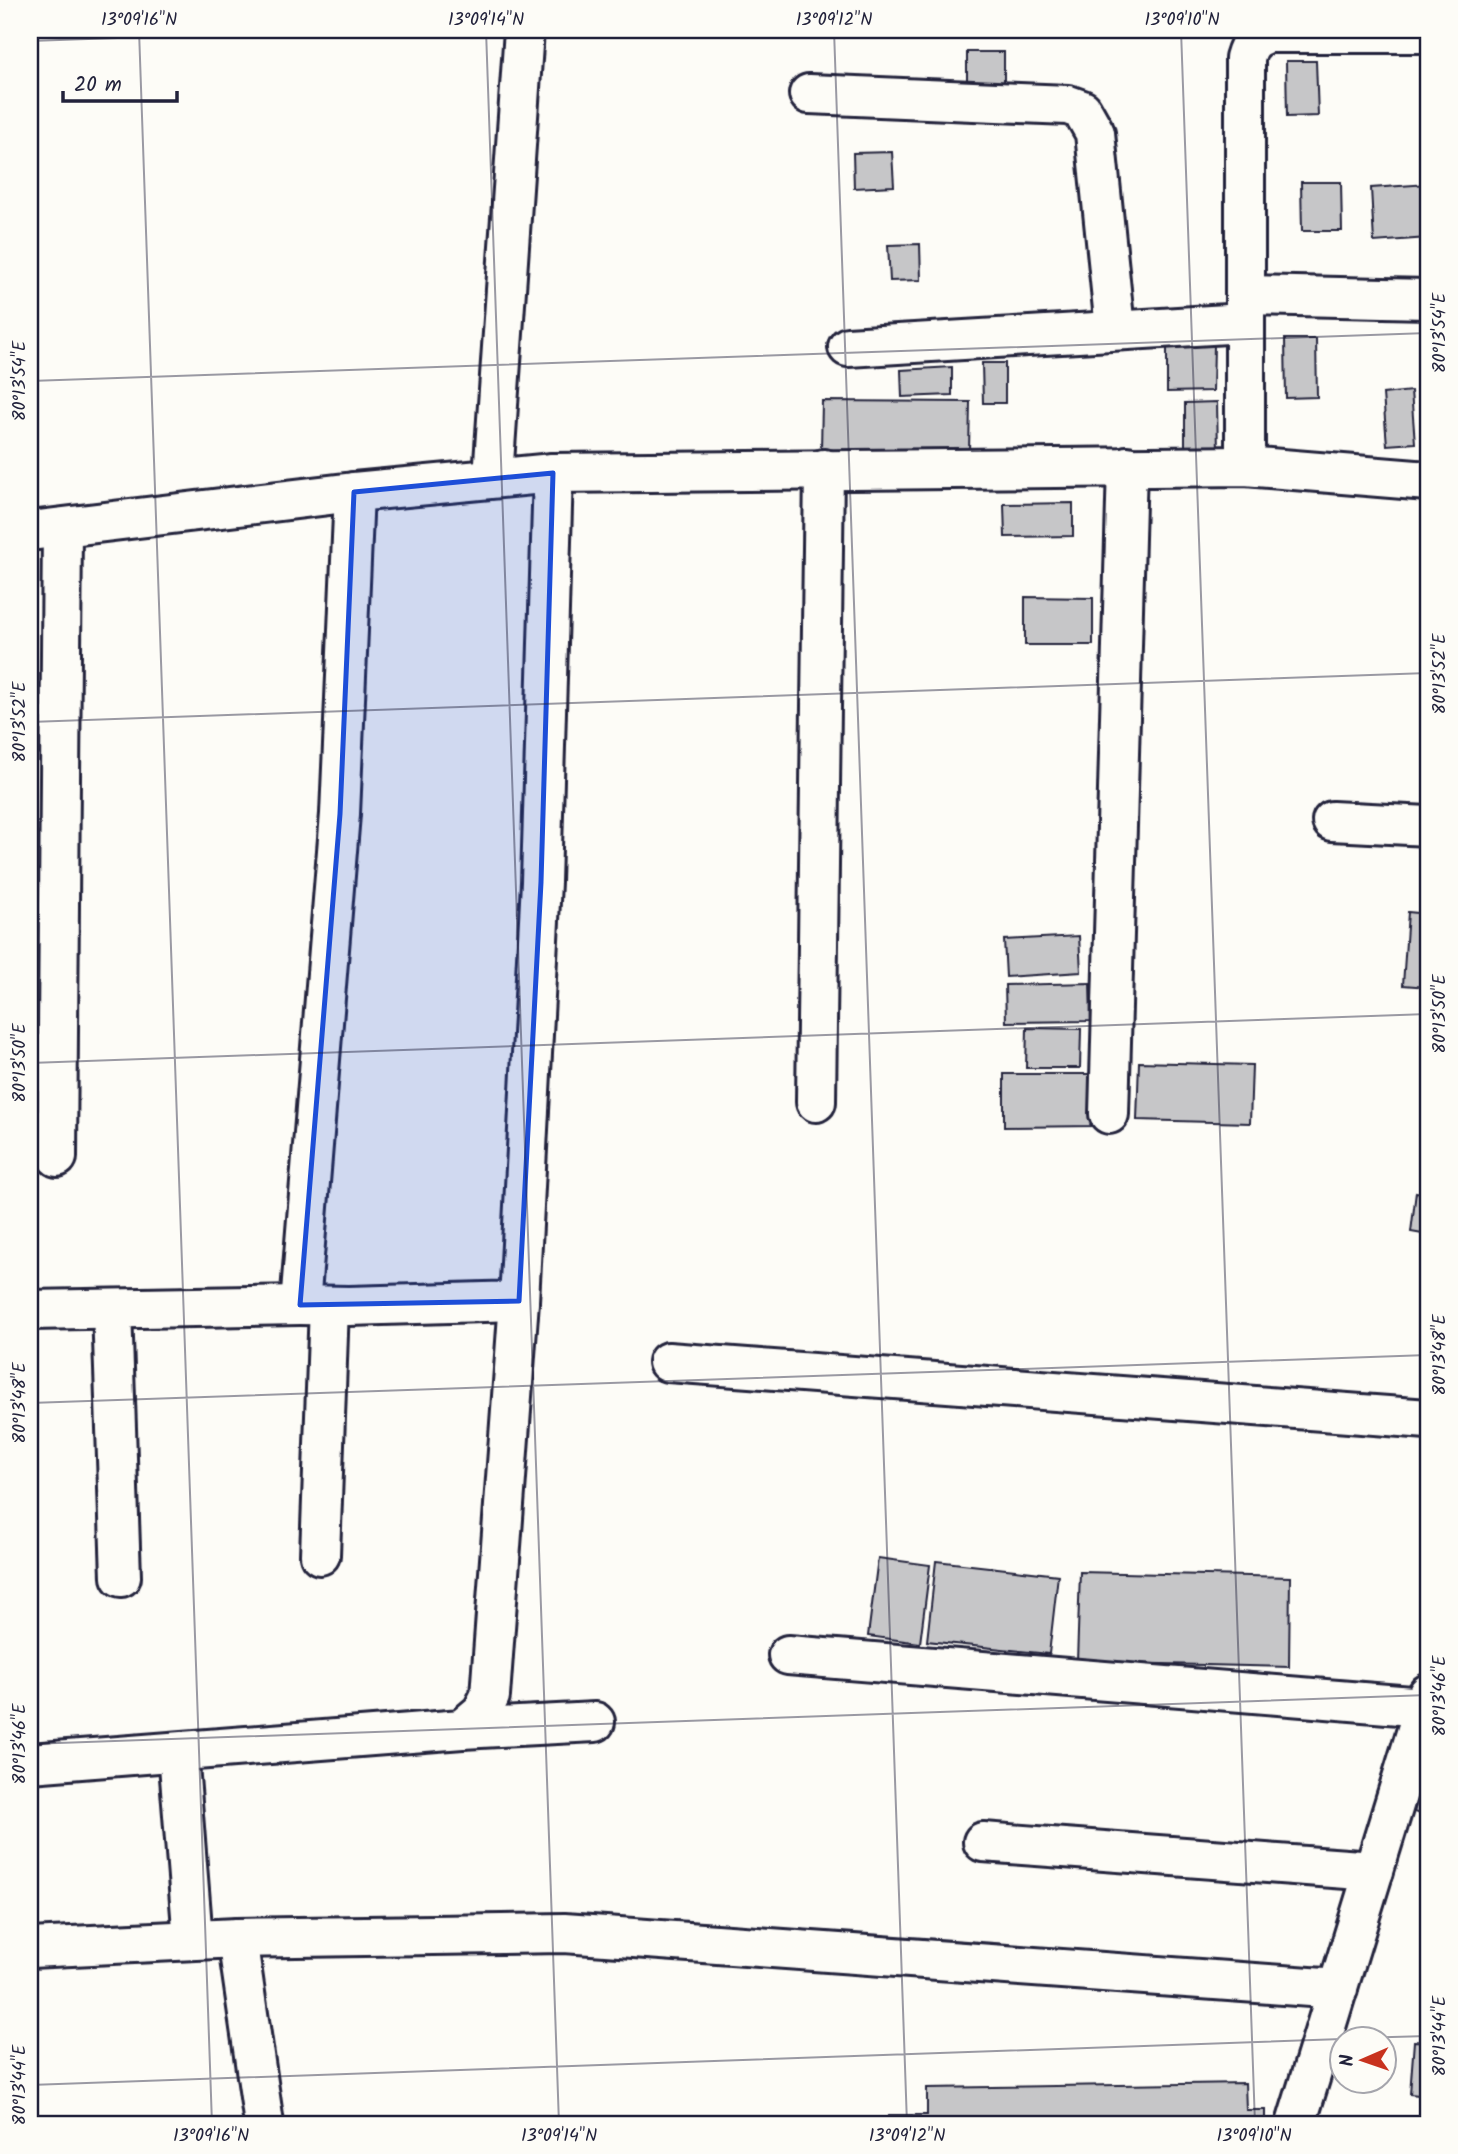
<svg xmlns="http://www.w3.org/2000/svg" width="1458" height="2154" viewBox="0 0 1458 2154" font-family="Kalam,sans-serif">
<rect width="100%" height="100%" fill="#fdfcf7"/>
<filter id="ink" filterUnits="userSpaceOnUse"><feTurbulence type="fractalNoise" baseFrequency=".0143" numOctaves="2"/><feDisplacementMap in="SourceGraphic" scale="14" xChannelSelector="R" yChannelSelector="G"/><feConvolveMatrix kernelMatrix="1 2 1 2 8 2 1 2 1" color-interpolation-filters="sRGB"/></filter>
<g filter="url(#ink)">
<g fill="#c6c6c8" stroke="#22223b" stroke-width="2">
<rect x="967" y="52" width="37" height="36"/>
<path d="M1286,61H1316L1318,116L1287,117Z"/>
<path d="M892,152L894,186L854,188L853,153Z"/>
<path d="M1301,182H1341L1342,231H1302Z"/>
<path d="M1428,184V238L1374,242L1371,188Z"/>
<path d="M920,244L921,280L890,281L888,245Z"/>
<path d="M1285,339H1316L1317,397L1286,398Z"/>
<path d="M1167,345H1214L1213,391L1167,392Z"/>
<path d="M982,363H1005V403H983Z"/>
<path d="M952,367V395L902,397L901,370Z"/>
<path d="M1411,391L1415,443L1387,445L1383,394Z"/>
<path d="M822,401L970,402L969,452L821,451Z"/>
<path d="M1217,402L1218,453L1185,454V403Z"/>
<path d="M1073,503V536L1005,537L1004,504Z"/>
<path d="M1025,597L1093,598V645H1025Z"/>
<path d="M1408,912L1428,914V987L1403,985Z"/>
<path d="M1079,936L1081,972L1006,977L1004,940Z"/>
<path d="M1090,983L1091,1021L1006,1022L1005,985Z"/>
<path d="M1027,1028L1081,1029L1080,1068H1026Z"/>
<path d="M1139,1062L1252,1065L1250,1123L1137,1120Z"/>
<path d="M1004,1074H1097V1126L1004,1127Z"/>
<path d="M1416,1192L1428,1194V1235L1411,1232Z"/>
<path d="M878,1558L930,1565L920,1643L868,1636Z"/>
<path d="M936,1561L1058,1575L1049,1654L927,1641Z"/>
<path d="M1080,1572L1290,1577L1289,1667L1077,1662Z"/>
<path d="M1428,1768V1817L1414,1812Z"/>
<path d="M1414,2041L1428,2042V2096L1410,2094Z"/>
<path d="M1245,2083L1246,2110H1265V2124H889V2115H927V2088Z"/>
</g>
<g fill="none" stroke-linecap="round" stroke-linejoin="round">
<g stroke="#22223b" stroke-width="44">
<g id="minor">
<path d="M809,94L1068,105L1082,110L1095,133L1115,329"/>
<path d="M1246,295L1428,299"/>
<path d="M848,347L1244,323"/>
<path d="M1245,466V58C1249,43 1254,38 1269,33H1428"/>
<path d="M493,477L524,30"/>
<path d="M354,492L340,814L300,1305L349,1306L519,1301L541,882L553,473"/>
<path d="M30,531L354,492L553,473L1245,466L1428,481"/>
<path d="M1332,821L1428,826"/>
<path d="M816,1102L824,469"/>
<path d="M1109,1114L1127,466"/>
<path d="M57,1157L62,528"/>
<path d="M112,1309L121,1577"/>
<path d="M30,1310L300,1305"/>
<path d="M668,1362L1428,1419"/>
<path d="M320,1555L329,1306"/>
<path d="M788,1655L1424,1707"/>
<path d="M462,1729L595,1722"/>
<path d="M178,1752L193,1940"/>
<path d="M30,1763L462,1729L482,1712L490,1696L519,1301"/>
<path d="M983,1842L1374,1871"/>
<path d="M237,1938L264,2124"/>
<path d="M30,1948L237,1938L564,1933L1338,1989"/>
<path d="M1296,2124L1428,1694"/>
</g>
</g>
<use href="#minor" stroke="#fdfcf7" stroke-width="38"/>
</g>
</g>
<path fill="#1d4ed8" fill-opacity="0.2" stroke="#1d4ed8" stroke-width="5" stroke-linejoin="round" d="M553,473L541,882L519,1301L300,1305L340,814L354,492Z"/>
<path fill="none" stroke="#22223b" stroke-width="2" stroke-opacity="0.45" d="M139,30L212,2124M486,30L559,2124M834,30L907,2124M1181,30L1255,2124M30,41L347,30M30,381L1428,333M30,722L1428,673M30,1063L1428,1014M30,1403L1428,1355M30,1744L1428,1695M1356,2038L1428,2036M30,2085L1342,2039"/>
<rect width="1458" height="2154" fill="none" stroke="#fdfcf7" stroke-width="77"/>
<g transform="translate(1363 2060) rotate(268)"><circle r="33" fill="#fdfcf7" stroke="#a5a5ac" stroke-width="2"/>
<path d="M0-5L12 26L0 18L-12 26Z" fill="#c8321e"/>
<text y="-10" font-size="19" font-weight="bold" text-anchor="middle" fill="#22223b">N</text>
</g>
<path d="M63 91v10h114v-10" fill="none" stroke="#22223b" stroke-width="3.5"/>
<text x="74" y="91" font-size="21" fill="#22223b" stroke="#fdfcf7" stroke-width="5" paint-order="stroke">20 m</text>
<rect x="38" y="38" width="1382" height="2078" fill="none" stroke="#22223b" stroke-width="2.5"/>
<g font-size="18" text-anchor="middle" fill="#22223b">
<text x="139" y="25">13°09'16"N</text>
<text x="486" y="25">13°09'14"N</text>
<text x="834" y="25">13°09'12"N</text>
<text x="1182" y="25">13°09'10"N</text>
<text transform="translate(1439 333) rotate(-90)" y="6">80°13'54"E</text>
<text transform="translate(19 381) rotate(-90)" y="6">80°13'54"E</text>
<text transform="translate(1439 674) rotate(-90)" y="6">80°13'52"E</text>
<text transform="translate(19 722) rotate(-90)" y="6">80°13'52"E</text>
<text transform="translate(1439 1014) rotate(-90)" y="6">80°13'50"E</text>
<text transform="translate(19 1063) rotate(-90)" y="6">80°13'50"E</text>
<text transform="translate(1439 1355) rotate(-90)" y="6">80°13'48"E</text>
<text transform="translate(19 1403) rotate(-90)" y="6">80°13'48"E</text>
<text transform="translate(1439 1696) rotate(-90)" y="6">80°13'46"E</text>
<text transform="translate(19 1744) rotate(-90)" y="6">80°13'46"E</text>
<text transform="translate(1439 2036) rotate(-90)" y="6">80°13'44"E</text>
<text transform="translate(19 2085) rotate(-90)" y="6">80°13'44"E</text>
<text x="211" y="2141">13°09'16"N</text>
<text x="559" y="2141">13°09'14"N</text>
<text x="907" y="2141">13°09'12"N</text>
<text x="1254" y="2141">13°09'10"N</text>
</g>
</svg>
